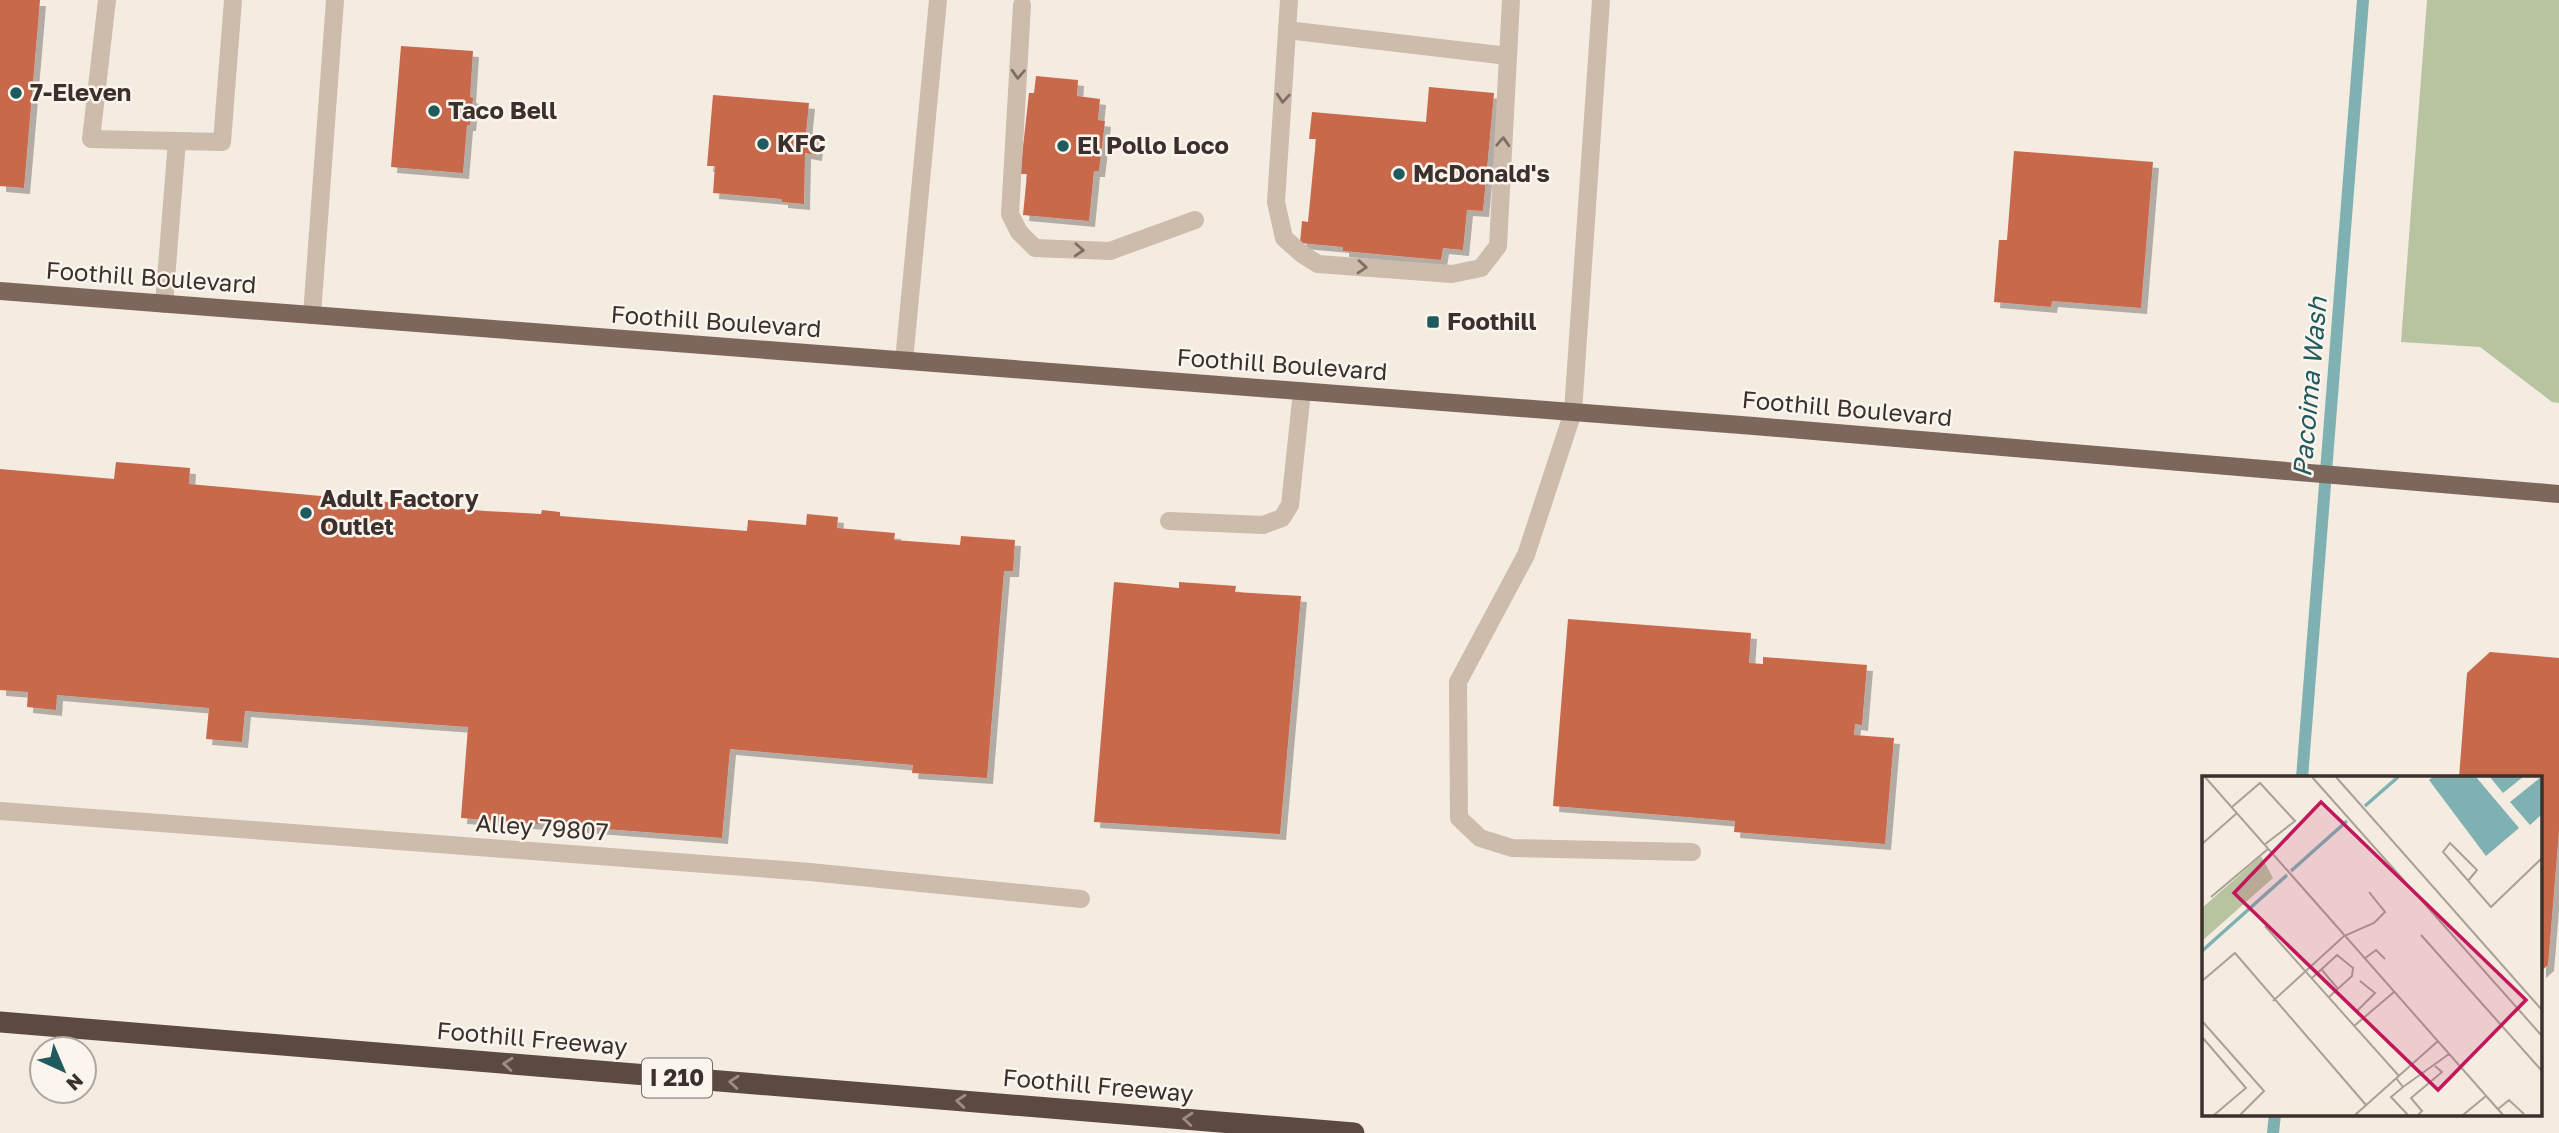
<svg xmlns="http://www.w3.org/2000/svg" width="2559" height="1133" viewBox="0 0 2559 1133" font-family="'Golos Text',sans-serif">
<defs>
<filter id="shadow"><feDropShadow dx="6" dy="6" stdDeviation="0" flood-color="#0004"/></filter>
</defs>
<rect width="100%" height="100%" fill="#f4ebe1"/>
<path fill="#b8c4a0" d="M2427,0H2559V403L2552,402L2480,347L2401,342Z"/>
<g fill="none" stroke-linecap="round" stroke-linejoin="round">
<g stroke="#7fb0b2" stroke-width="12">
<path d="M2302,778L2363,0"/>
<path d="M2273,1133L2275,1114"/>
</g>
</g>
<g fill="#c8694b" filter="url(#shadow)">
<path d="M0,0H40L24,188L0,186Z"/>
<path d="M401,46L473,51L470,97L473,98L470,125H467L463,173L391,167Z"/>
<path d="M1036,76L1078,80L1077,96L1100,99L1098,120L1105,121L1099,171H1094L1089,221L1023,215L1027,174H1020L1029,93H1034Z"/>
<path d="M1429,87L1494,93L1483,211L1467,210L1463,250L1443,248L1441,260L1343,251V247L1300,243L1302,221L1308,222L1316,139H1309L1312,112L1426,122Z"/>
<path d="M713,95L809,103L806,133L818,134L816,155L805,153L804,204L782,202V199L713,193L715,166H707Z"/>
<path d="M2014,151L2153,162L2141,308L2052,301L2051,307L1994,302L1999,240H2007Z"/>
<path d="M116,462L190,468L189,484L485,511L541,514L542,510L560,512V516L747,531L748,520L806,525L807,514L838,517L837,528L895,533L894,540L960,545L961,536L1015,540L1013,571H1004L987,778L912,773L913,765L730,749L722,838L684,835L461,818L468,727L245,711L242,742L206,739L209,708L57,695L56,710L27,707L28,692L0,690V469L114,479Z"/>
<path d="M1114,582L1179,588V582L1236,586L1235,592L1301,596L1280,834L1094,822Z"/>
<path d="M1568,619L1751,633L1749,663L1763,664V657L1867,665L1862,725L1855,724L1854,735L1894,738L1885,844L1734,832L1735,821L1553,806Z"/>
<path d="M2490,652L2559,658V831L2548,965L2540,972V778H2459L2467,673Z"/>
</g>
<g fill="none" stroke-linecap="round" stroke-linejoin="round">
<g stroke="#cdbbac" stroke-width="18">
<path d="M107,0L91,139L177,141"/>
<path d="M1289,0L1276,202L1284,238L1302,254L1318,264L1452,274L1481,268L1498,246L1511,0"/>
<path d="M1601,0L1573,412L1526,555L1458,682L1459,818L1480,838L1512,848L1692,852"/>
<path d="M1022,5L1010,214L1019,232L1035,248L1110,251L1195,220"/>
<path d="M1287,30L1508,56"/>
<path d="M164,304L177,141L222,142L233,0"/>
<path d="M312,315L335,0"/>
<path d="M904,361L938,0"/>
<path d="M1169,521L1263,525L1282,518L1290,505L1302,391"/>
<path d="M0,811L810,872L1081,899"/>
</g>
<path stroke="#7d675c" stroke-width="18" d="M0,291L1754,426L2559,494"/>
<path stroke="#5c4a42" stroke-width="21" d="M0,1022L1354,1133"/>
</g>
<defs><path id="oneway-chevron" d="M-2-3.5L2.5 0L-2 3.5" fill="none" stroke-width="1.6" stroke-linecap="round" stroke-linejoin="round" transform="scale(1.75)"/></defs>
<g stroke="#7d6f65">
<use href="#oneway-chevron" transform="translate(1018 74) rotate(93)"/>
<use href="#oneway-chevron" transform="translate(1283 98) rotate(94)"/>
<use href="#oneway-chevron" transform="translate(1503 142) rotate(-87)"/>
<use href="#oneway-chevron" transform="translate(1079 250) rotate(3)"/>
<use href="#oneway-chevron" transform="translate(1362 267) rotate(4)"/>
</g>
<g stroke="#9c8e87">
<use href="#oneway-chevron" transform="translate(508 1064) rotate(-175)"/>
<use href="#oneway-chevron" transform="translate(734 1082) rotate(-175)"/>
<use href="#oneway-chevron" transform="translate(961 1101) rotate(-175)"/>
<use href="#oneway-chevron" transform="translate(1188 1119) rotate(-175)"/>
</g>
<g fill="#1f5a5e" stroke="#fbf5ee" stroke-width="2.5">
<circle cx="16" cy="93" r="7"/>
<circle cx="434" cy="111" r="7"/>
<circle cx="763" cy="144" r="7"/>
<circle cx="1063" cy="146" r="7"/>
<circle cx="1399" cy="174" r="7"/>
<rect x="1426" y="315" width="14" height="14" rx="3.5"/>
<circle cx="306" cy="513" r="7"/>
</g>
<g text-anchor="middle" stroke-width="5" stroke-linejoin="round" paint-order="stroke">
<rect fill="#fbf5ee" stroke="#756b66" stroke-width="2" x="642" y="1058.5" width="70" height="39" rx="5"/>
<g font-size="23" font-weight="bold" fill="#3b302b">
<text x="677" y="1086">I 210</text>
</g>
<g font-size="24" font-weight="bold" fill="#3b302b" stroke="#fbf5ee" text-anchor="start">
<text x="30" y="101">7-Eleven</text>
<text x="448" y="119">Taco Bell</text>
<text x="777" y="152">KFC</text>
<text x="1077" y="154">El Pollo Loco</text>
<text x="1413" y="182">McDonald's</text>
<text x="1447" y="330">Foothill</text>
<text x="320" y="507">Adult Factory<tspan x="320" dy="28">Outlet</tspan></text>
</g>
<g font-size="24" fill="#3b302b" stroke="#fbf5ee">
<text transform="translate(151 278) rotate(4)" y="8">Foothill Boulevard</text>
<text transform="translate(716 322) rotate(4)" y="8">Foothill Boulevard</text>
<text transform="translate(1282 365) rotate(4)" y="8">Foothill Boulevard</text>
<text transform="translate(1847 409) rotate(5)" y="8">Foothill Boulevard</text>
<text transform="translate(542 828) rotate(4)" y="8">Alley 79807</text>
<text transform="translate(532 1039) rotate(5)" y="8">Foothill Freeway</text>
<text transform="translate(1098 1086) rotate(5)" y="8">Foothill Freeway</text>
</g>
<g font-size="26" font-style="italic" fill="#1f5a5e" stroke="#fbf5ee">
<text transform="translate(2310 387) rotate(-85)" y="9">Pacoima Wash</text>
</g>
</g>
<g transform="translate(2202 776)">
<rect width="340" height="340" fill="#f4ebe1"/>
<path d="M59,80L71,102L0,165V132Z" fill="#b8c4a0"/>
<path d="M231,1H274L317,52L284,80L227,4ZM288,1H321L301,17ZM339,1V39L328,49L308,26Z" fill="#7fb0b2"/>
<path fill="none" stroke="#7fb0b2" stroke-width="3.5" d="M163,30L196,1M89,95L145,45M0,175L85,99"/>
<path fill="none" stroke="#aaa098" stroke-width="2" d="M3,1L301,339M110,1L340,260M134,1L340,234M30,31L58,7L93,45L62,69M0,68L35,37M266,105L275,94L248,67L241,76L289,131L340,82M9,121L66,73M63,150L197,300M219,159L340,295M162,183L174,174L183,183M120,194L136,213M110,202L135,179L151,192L150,200L127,221M0,205L33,177L164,329M71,225L142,160L172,147L183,136L167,116M155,235L173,217L158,205M0,245L62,315L38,339M152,250L192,216M0,261L44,312L12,339M194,302L201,311L247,278M201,311L189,321L206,339M296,333L307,324L322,338M153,339L236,265M216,339L220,335L209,322L240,296L233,290M261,339L284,320"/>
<path fill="#c2185b" fill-opacity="0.15" stroke="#c2185b" stroke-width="3.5" d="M119,26L324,224L236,314L32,117Z"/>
<rect width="340" height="340" fill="none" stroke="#3b302b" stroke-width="3.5"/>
</g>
<g transform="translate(63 1070) rotate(136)"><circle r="33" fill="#fbf5ee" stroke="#aea6a0" stroke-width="2"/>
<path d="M0-5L12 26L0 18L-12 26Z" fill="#1f5a5e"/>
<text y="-10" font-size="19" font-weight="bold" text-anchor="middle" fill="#3b302b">N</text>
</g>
</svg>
